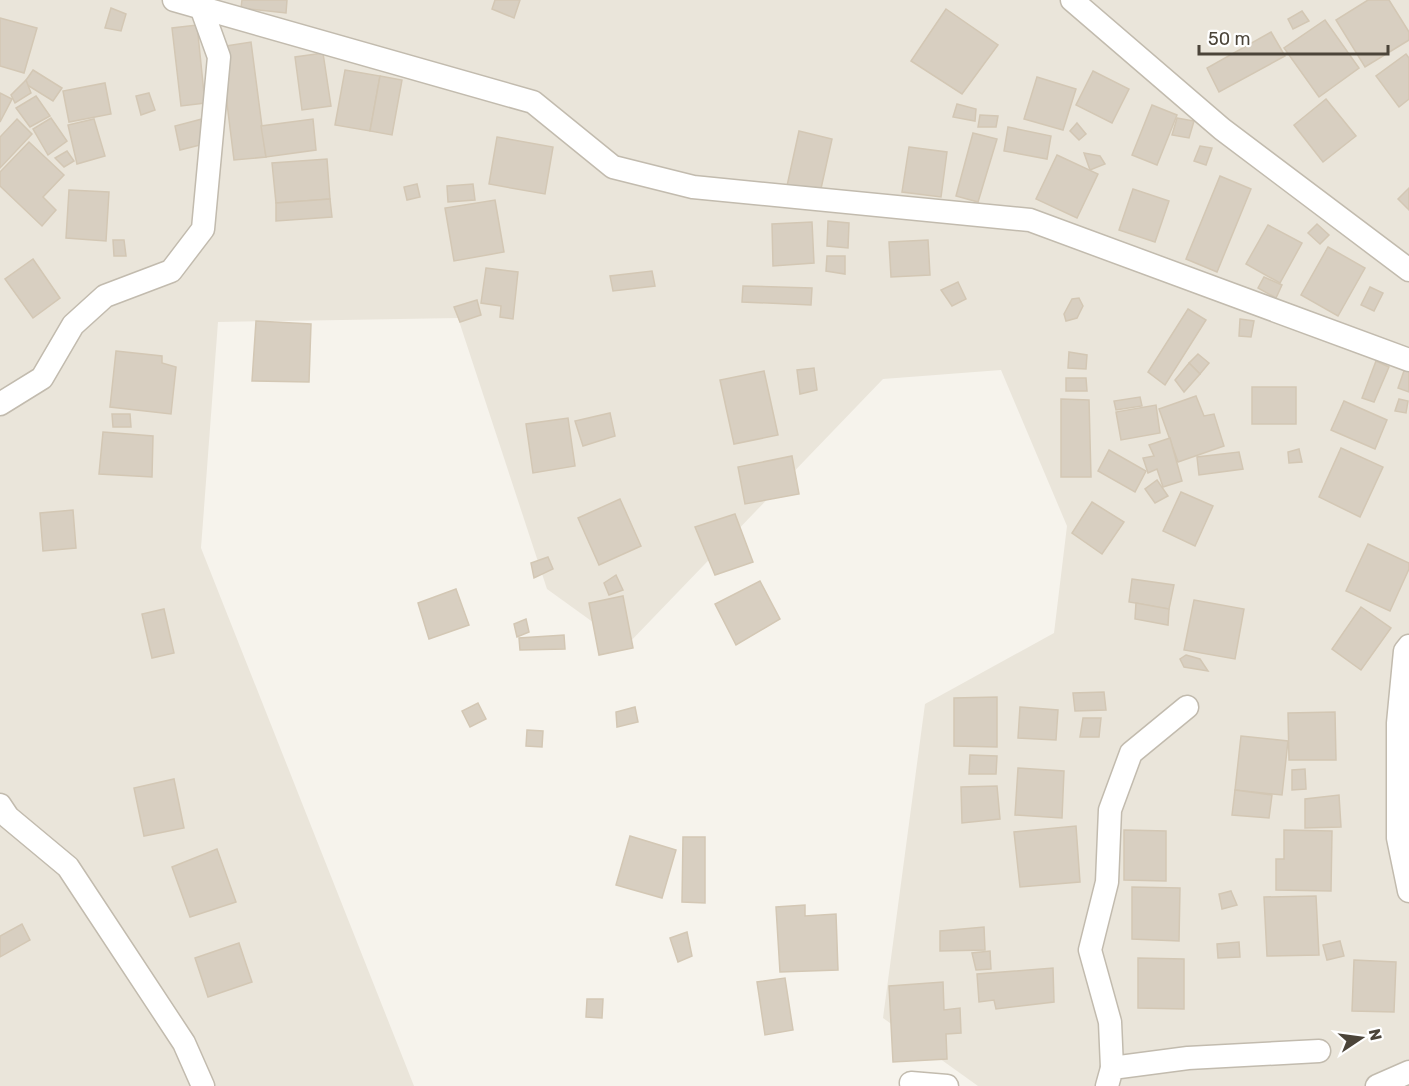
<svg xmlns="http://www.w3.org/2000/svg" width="1409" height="1086" viewBox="0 0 1409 1086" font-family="Rubik,sans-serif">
<rect width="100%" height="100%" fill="#f6f3ec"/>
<path fill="#eae5da" d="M0,0H1409V1086H978L883,1018L925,704L1054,633L1067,526L1001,370L883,379L626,646L547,589L458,318L218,322L201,548L414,1086H0Z"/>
<g fill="#d8cfc1" stroke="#d3c7b4" stroke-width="1.5">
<path d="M242,0H287L286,13L241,8Z"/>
<path d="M495,0H520L514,18L492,9Z"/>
<path d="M1368,0H1389L1409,32V40L1365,67L1336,20Z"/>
<path d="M111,8L126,14L121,31L105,28Z"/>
<path d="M946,9L998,45L962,94L911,61Z"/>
<path d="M1302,11L1309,21L1293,29L1288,19Z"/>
<path d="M0,18L37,28L24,73L0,66Z"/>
<path d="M1325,20L1359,68L1319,97L1284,48Z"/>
<path d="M197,25L205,103L181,106L172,28Z"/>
<path d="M1271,32L1285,56L1219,92L1207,68Z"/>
<path d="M251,42L266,157L234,160L220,47Z"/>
<path d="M323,53L331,106L302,110L295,57Z"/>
<path d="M1406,54L1409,58V99L1399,107L1376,76Z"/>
<path d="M33,70L62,88L53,101L24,83Z"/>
<path d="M345,70L380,76L370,131L335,125Z"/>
<path d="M1093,71L1129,89L1112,123L1076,105Z"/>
<path d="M380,76L402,80L392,135L370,131Z"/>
<path d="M1037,77L1076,89L1063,130L1024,119Z"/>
<path d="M26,80L31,93L15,103L11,95Z"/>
<path d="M105,83L111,114L69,122L63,91Z"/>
<path d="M0,93L12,99L0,122Z"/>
<path d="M149,93L155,110L141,115L136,96Z"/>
<path d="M36,96L50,116L30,127L16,108Z"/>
<path d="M1326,99L1356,136L1323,162L1294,125Z"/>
<path d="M957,104L976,109L975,121L953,117Z"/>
<path d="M1152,105L1177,115L1157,165L1132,155Z"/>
<path d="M980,115L998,116L996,127H978Z"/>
<path d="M51,118L67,141L48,155L33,129Z"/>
<path d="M1177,118L1194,121L1189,138L1172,135Z"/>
<path d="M17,119L32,134L0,168V137Z"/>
<path d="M94,119L105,156L77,164L68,125Z"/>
<path d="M202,119L208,143L180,150L175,126Z"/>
<path d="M313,119L316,150L266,157L261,126Z"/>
<path d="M1077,123L1086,134L1079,140L1070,131Z"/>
<path d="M1008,127L1051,136L1047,159L1004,151Z"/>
<path d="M799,131L832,139L820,193L787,186Z"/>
<path d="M973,133L997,139L978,202L956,196Z"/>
<path d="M497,137L553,147L545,194L489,184Z"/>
<path d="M29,142L64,175L43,197L56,210L42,226L0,186V172Z"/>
<path d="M1200,146L1212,148L1206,165L1194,161Z"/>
<path d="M909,147L947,152L941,197L902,192Z"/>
<path d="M67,151L74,161L64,167L55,158Z"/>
<path d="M1084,153L1100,156L1105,164L1090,170Z"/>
<path d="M1057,155L1098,174L1077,218L1036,199Z"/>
<path d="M327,159L330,199L276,203L272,163Z"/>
<path d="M1220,176L1251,189L1217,272L1186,259Z"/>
<path d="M417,184L420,197L407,200L404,187Z"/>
<path d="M473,184L475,200L448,202L447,186Z"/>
<path d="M1409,188V210L1398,199Z"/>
<path d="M1133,189L1169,201L1155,242L1119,230Z"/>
<path d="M69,190L109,192L106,241L66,238Z"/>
<path d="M330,199L332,217L276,221V203Z"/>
<path d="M495,200L504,252L454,261L445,208Z"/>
<path d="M828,221L849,223L848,248L827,246Z"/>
<path d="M812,222L814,263L773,266L772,224Z"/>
<path d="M1317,224L1329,235L1320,244L1308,233Z"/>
<path d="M1268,225L1302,243L1280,283L1246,264Z"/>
<path d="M113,240H124L126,256H114Z"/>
<path d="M928,240L930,275L891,277L889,242Z"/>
<path d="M1328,247L1365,268L1338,316L1301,295Z"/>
<path d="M827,256H845V274L826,271Z"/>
<path d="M33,259L60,298L33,318L5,279Z"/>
<path d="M486,268L518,272L513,319L500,317L501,306L481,303Z"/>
<path d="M652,271L655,286L613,291L610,276Z"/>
<path d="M1264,277L1282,285L1276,298L1258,288Z"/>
<path d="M958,282L966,299L952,306L941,290Z"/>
<path d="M743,286L812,288L811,305L742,302Z"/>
<path d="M1370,287L1383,293L1374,311L1361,305Z"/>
<path d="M1079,298L1083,306L1077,318L1066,321L1064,314L1072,299Z"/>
<path d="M477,300L481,315L460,322L454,307Z"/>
<path d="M1188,309L1206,320L1165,385L1148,372Z"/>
<path d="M1240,319L1254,321L1251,337L1239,336Z"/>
<path d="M256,321L311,324L309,382L252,381Z"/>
<path d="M116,351L162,356V363L176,367L171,414L110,407Z"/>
<path d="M1069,352L1087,355L1086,369L1068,368Z"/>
<path d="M1198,354L1209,363L1200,374L1189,363Z"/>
<path d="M1376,361L1389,367L1374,402L1362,398Z"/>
<path d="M1189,363L1200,374L1184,392L1175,380Z"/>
<path d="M814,368L817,390L800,394L797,370Z"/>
<path d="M1405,368L1409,369V392L1398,388Z"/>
<path d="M764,371L778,435L734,444L720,380Z"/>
<path d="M1066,378H1086L1087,391H1066Z"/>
<rect x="1252" y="387" width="44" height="37"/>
<path d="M1196,396L1204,416L1214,414L1224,446L1178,462L1159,409Z"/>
<path d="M1140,397L1142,406L1116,410L1114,401Z"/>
<path d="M1061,399L1089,400L1091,477H1061Z"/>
<path d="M1399,399L1408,401L1406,413L1395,411Z"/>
<path d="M1344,401L1387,420L1375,449L1331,430Z"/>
<path d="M1156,405L1160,433L1121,440L1116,412Z"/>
<path d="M610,413L615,436L583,446L575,421Z"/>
<path d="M112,414H130L131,427H113Z"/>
<path d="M568,418L575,466L533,473L526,424Z"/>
<path d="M103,432L153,436L152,477L99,474Z"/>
<path d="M1170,438L1182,481L1163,487L1157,469L1148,473L1143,458L1154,456L1149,445Z"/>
<path d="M1341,448L1383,467L1360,517L1319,497Z"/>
<path d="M1299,449L1302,462L1289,463L1288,452Z"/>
<path d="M1109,450L1146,471L1135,492L1098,471Z"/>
<path d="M1239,452L1243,469L1199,475L1197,457Z"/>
<path d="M792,456L799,494L745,504L738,467Z"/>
<path d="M1157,480L1168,496L1155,503L1145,489Z"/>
<path d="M1181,492L1213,506L1195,546L1163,531Z"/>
<path d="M620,499L641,546L599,565L578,518Z"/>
<path d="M1092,502L1124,522L1102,554L1072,533Z"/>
<path d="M73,510L76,548L43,551L40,513Z"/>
<path d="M735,514L753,562L715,575L695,527Z"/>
<path d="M1368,544L1409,563V569L1390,611L1346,591Z"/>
<path d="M548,557L553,569L534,578L531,563Z"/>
<path d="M616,575L623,590L609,595L604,583Z"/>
<path d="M1132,579L1174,585L1169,609L1129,602Z"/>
<path d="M760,581L780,619L736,645L715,604Z"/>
<path d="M456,589L469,625L429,639L418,603Z"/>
<path d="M623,596L633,648L599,655L589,603Z"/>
<path d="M1194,600L1244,609L1235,659L1184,650Z"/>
<path d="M1136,603L1169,609L1168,625L1135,619Z"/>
<path d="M1361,607L1391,628L1361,670L1332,649Z"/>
<path d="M164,609L174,653L152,658L142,614Z"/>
<path d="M526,619L529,632L517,637L514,624Z"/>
<path d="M564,635L565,649L520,650L519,638Z"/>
<path d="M1186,655L1200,659L1208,671L1184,667L1180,659Z"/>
<path d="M1104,692L1106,710L1075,711L1073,693Z"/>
<path d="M997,697V747L954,746V698Z"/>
<path d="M478,703L486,719L470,727L462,711Z"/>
<path d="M635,707L638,722L617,727L616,712Z"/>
<path d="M1020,707L1058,710L1056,740L1018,738Z"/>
<path d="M1335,712L1336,760H1289L1288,713Z"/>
<path d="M1083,718H1101L1099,737H1080Z"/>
<path d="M527,730L543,731L542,747L526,746Z"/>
<path d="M1241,736L1288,741L1282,795L1235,790Z"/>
<path d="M970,755L997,756L996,774H969Z"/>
<path d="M1018,768L1064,771L1062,818L1015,815Z"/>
<path d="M1305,769L1306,789L1292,790V770Z"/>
<path d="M174,779L184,828L144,836L134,788Z"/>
<path d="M997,786L1000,819L962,823L961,787Z"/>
<path d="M1235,790L1272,795L1269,818L1232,815Z"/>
<path d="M1339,795L1341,827L1305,828V799Z"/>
<path d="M1076,826L1080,882L1020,887L1014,832Z"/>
<path d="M1124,830L1166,831V881L1124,880Z"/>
<path d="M1284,830L1332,831L1331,891L1276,890V859H1284Z"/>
<path d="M630,836L676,850L662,898L616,885Z"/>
<path d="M683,837H705V903L682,902Z"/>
<path d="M217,849L236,902L190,917L172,867Z"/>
<path d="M1132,887L1180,888L1179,941L1132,939Z"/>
<path d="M1231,891L1237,905L1222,909L1219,894Z"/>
<path d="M1316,896L1319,955L1267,956L1264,897Z"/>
<path d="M805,905V916L836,914L838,970L780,972L776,907Z"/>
<path d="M22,924L30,940L0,957V936Z"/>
<path d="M984,927L985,950L940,951V931Z"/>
<path d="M687,932L692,956L678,962L670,938Z"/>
<path d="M1340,941L1344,956L1327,960L1323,945Z"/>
<path d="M1239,942L1240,957L1218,958L1217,944Z"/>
<path d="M239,943L252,982L208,997L195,958Z"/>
<path d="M990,951L991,969L976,970L972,953Z"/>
<path d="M1138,958L1184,959V1009L1138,1008Z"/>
<path d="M1354,960L1396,962L1394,1012L1352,1011Z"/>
<path d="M1053,968L1054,1002L996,1009L994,1000L979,1002L977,974Z"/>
<path d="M785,978L793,1030L765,1035L757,982Z"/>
<path d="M943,982L944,1010L960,1008L961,1033L946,1034L947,1059L893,1062L889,986Z"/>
<path d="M587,999H603L602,1018L586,1017Z"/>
</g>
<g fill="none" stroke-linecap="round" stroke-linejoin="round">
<g stroke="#c2bbae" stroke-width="25">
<g id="minor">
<path d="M174,0L533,102L613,167L693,187L1030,220L1409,360"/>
<path d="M1072,0L1222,129L1409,270"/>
<path d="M0,404L42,378L73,325L105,296L171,271L203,229L219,57L201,7"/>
<path d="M1409,646L1405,651L1398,723V838L1409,891"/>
<path d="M0,805L8,817L68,867L184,1043L203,1086"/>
<path d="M1112,1068L1110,1022L1090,950L1107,882L1110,810L1131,753L1187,707"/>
<path d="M911,1083L947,1086"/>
<path d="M1107,1086L1112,1068L1188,1058L1319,1051"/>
<path d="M1377,1086L1409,1072"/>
</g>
</g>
<use href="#minor" stroke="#fff" stroke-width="22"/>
</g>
<g transform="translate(1361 1038) rotate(77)" stroke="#ffffff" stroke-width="4.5" paint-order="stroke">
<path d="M0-4.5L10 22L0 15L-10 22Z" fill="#4b4439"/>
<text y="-9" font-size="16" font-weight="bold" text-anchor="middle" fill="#4b4439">N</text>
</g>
<path d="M1199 45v9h189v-9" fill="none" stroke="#4b4439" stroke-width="3"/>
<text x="1208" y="45" font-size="18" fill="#4b4439" stroke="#ffffff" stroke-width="4.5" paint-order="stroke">50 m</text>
</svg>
